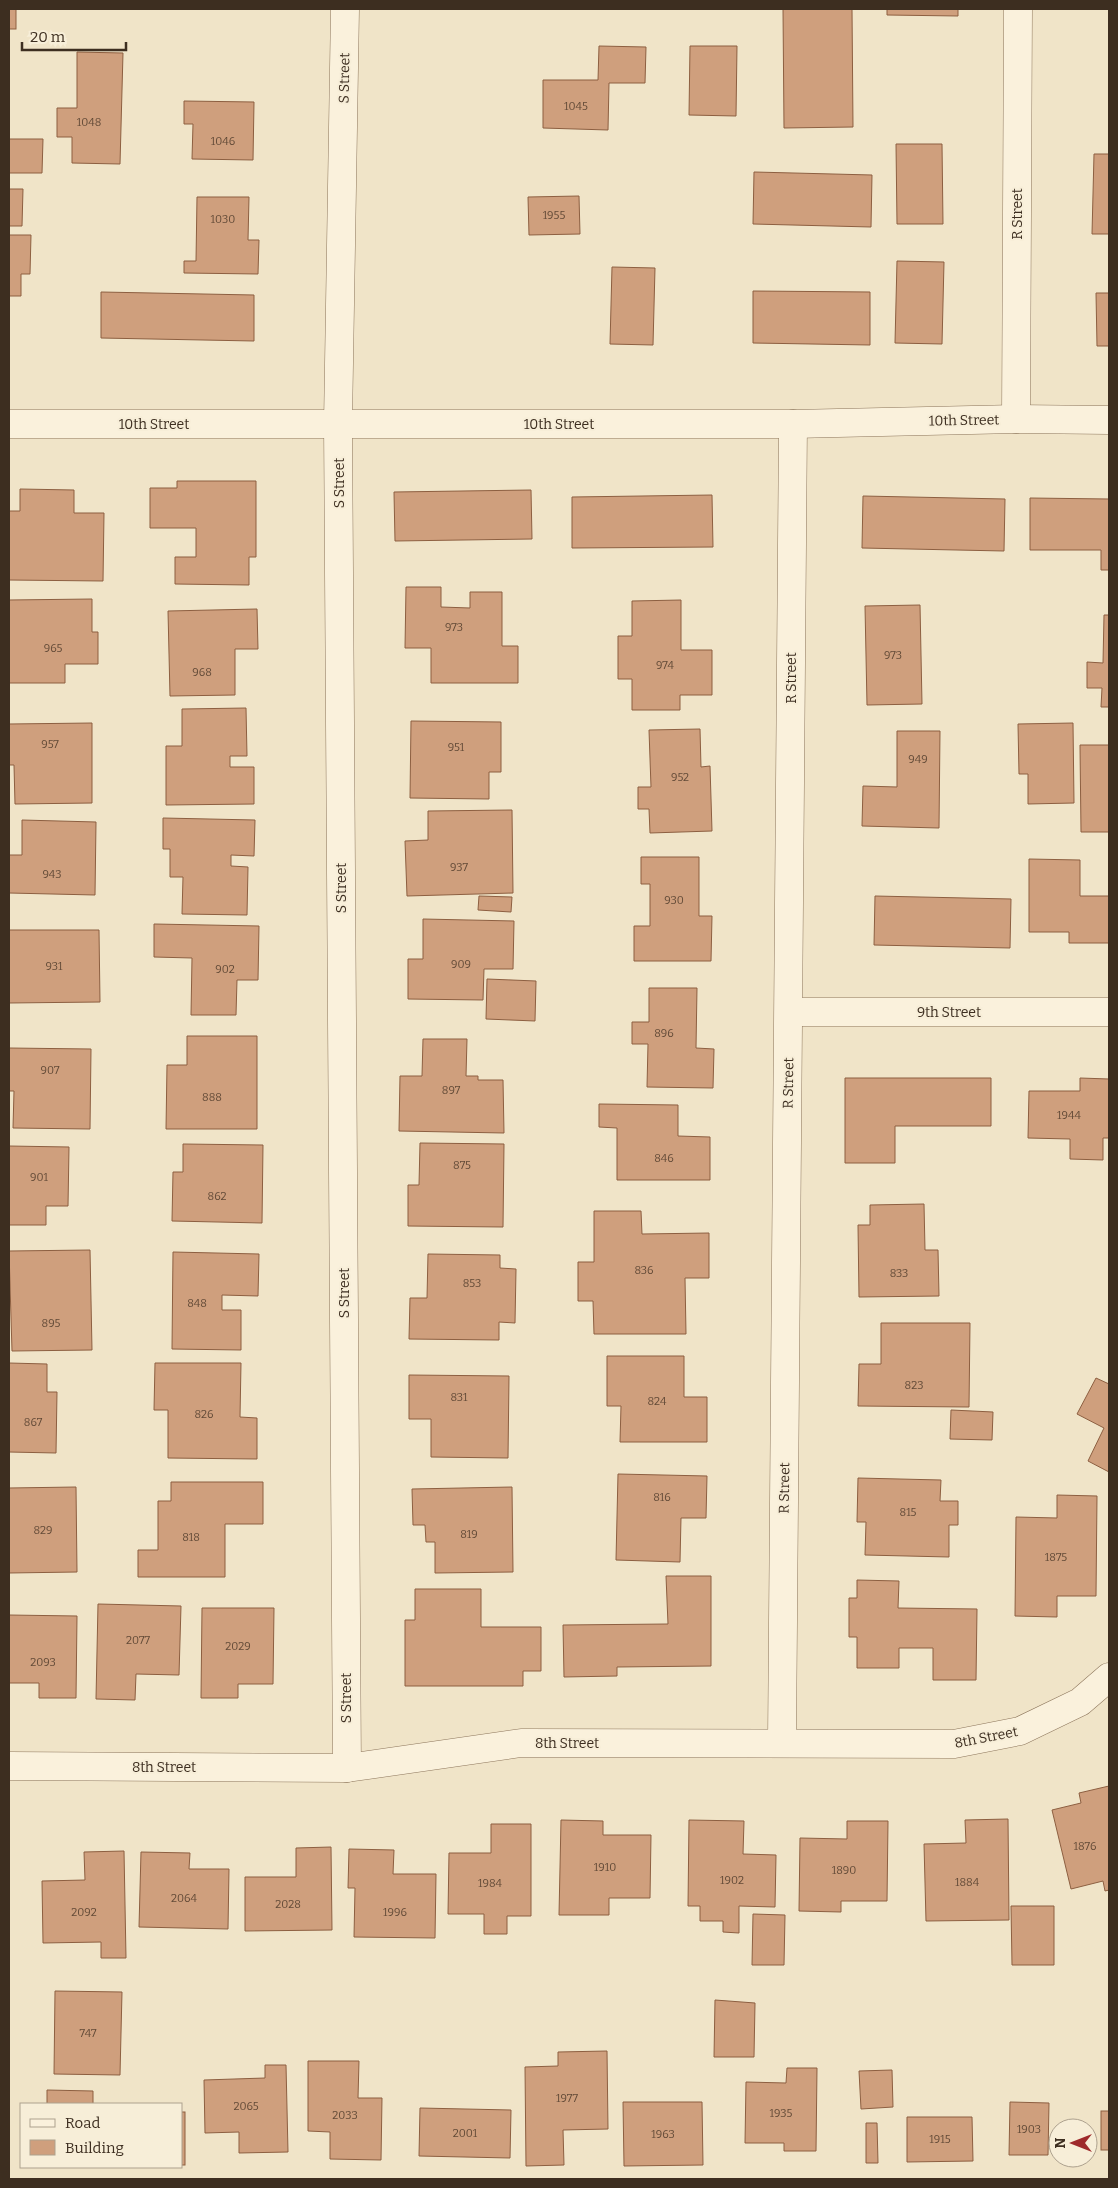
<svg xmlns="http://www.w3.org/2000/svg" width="1118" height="2188" viewBox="0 0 1118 2188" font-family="Bitter,serif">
<rect width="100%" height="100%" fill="#f0e4c8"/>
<g fill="#cf9f7d" stroke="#8d5f41">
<rect x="9" y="9" width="7" height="20"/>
<path d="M783,9H852L853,127L784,128Z"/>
<path d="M887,9H958V16L887,15Z"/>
<path d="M599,46L646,47L645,83H609L608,130L543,128V80H598Z"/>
<path d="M690,46H737L736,116L689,115Z"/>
<path d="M77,52L123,53L120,164L72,163V137H57V108H77Z"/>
<path d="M184,101L254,102L253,160L192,159L193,124H184Z"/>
<path d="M9,139H43L42,173H9Z"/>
<path d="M896,144H942L943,224H897Z"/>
<path d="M1094,154H1109V234H1092Z"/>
<path d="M754,172L872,175L871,227L753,224Z"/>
<path d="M9,189H23L22,226H9Z"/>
<path d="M579,196L580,234L529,235L528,197Z"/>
<path d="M197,197H249L248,240H259L258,274L184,273V261H196Z"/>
<path d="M9,235H31L30,274H21V296H9Z"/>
<path d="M897,261L944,262L942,344L895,343Z"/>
<path d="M612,267L655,268L653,345L610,344Z"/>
<path d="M753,291L870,292V345L753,343Z"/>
<path d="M101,292L254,295V341L101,338Z"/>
<path d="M1096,293H1109V346H1097Z"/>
<path d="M177,481H256V557H249V585L175,584V557H196V528H150V488H177Z"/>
<path d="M20,489L74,490V513H104L103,581L9,580V511H20Z"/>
<path d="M531,490L532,539L395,541L394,492Z"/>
<path d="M712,495L713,547L572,548V497Z"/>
<path d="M863,496L1005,499L1004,551L862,548Z"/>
<path d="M1030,498L1109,499V570H1101V550H1030Z"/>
<path d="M406,587H441V607L470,608V592H502V646H518V683H431V648H405Z"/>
<path d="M92,599V632H98V664H65V683H9V600Z"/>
<path d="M681,600V650H712V695H680V710H632V679H618V636H632V601Z"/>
<path d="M920,605L922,704L867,705L865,606Z"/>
<path d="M257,609L258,649H235V695L170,696L168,611Z"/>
<path d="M1104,615H1109V707H1101L1102,688H1087V662L1103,663Z"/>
<path d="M246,708L247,756H230V767H254V804L166,805V746H182V709Z"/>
<path d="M411,721L501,722V772H489V799L410,798Z"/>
<path d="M92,723V803L15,804L14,765H9V724Z"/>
<path d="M1073,723L1074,803L1028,804V774H1019L1018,724Z"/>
<path d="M700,729L701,767L710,766L712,831L650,833L649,809H638V787H651L649,730Z"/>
<path d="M897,731H940L939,828L862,826L863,786L897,787Z"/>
<path d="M1080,745H1109V832H1081Z"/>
<path d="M512,810L513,893L407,896L405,841L428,840V811Z"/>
<path d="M163,818L255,820L254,856L231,855V866L248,867L247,915L182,914L183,877H170V849H163Z"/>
<path d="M22,820L96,822L95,895L9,893V855H22Z"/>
<path d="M641,857H699V916H712L711,961H634V926H650V884H641Z"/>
<path d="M1029,859L1080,860V896H1109V943H1069V932H1029Z"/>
<path d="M479,896L512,897L511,912L478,910Z"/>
<path d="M875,896L1011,899L1010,948L874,945Z"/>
<path d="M423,919L514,921L513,969H484L483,1000L408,999V959H423Z"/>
<path d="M154,924L259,926L258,980H237L236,1015H191L192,958L154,957Z"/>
<path d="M9,930H99L100,1002L9,1003Z"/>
<path d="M487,979L536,981L535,1021L486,1019Z"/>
<path d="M649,988H697L696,1048L714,1049L713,1088L647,1087L648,1044H632V1022H649Z"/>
<path d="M187,1036H257V1129H166L167,1065H187Z"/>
<path d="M423,1039H467L466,1076H478V1080H503L504,1133L399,1131L400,1076H422Z"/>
<path d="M9,1048L91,1049L90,1129L13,1128L14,1091H9Z"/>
<path d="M845,1078H991V1126H895V1163H845Z"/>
<path d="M1080,1078L1109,1079V1138H1103V1160L1070,1159V1139L1028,1138L1029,1091H1080Z"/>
<path d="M599,1104L678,1105V1136L710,1137V1180H617V1128L599,1127Z"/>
<path d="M420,1143L504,1144L503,1227L408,1226V1185H419Z"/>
<path d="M183,1144L263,1145L262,1223L172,1221L173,1172H183Z"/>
<path d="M9,1146L69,1147L68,1206H46V1225H9Z"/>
<path d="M924,1204L925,1250H938L939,1296L859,1297L858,1225H870V1205Z"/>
<path d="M594,1211H641L642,1234L709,1233V1278H685L686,1334H594L593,1301H578V1262H594Z"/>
<path d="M90,1250L92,1350L12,1351L9,1251Z"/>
<path d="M173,1252L259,1254L258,1296L222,1295V1310H241V1350L172,1349Z"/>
<path d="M428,1254L500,1255V1268L516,1269L515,1323L499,1322V1340L409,1339L410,1298H427Z"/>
<path d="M881,1323H970L969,1407L858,1406L859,1364H881Z"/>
<path d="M607,1356H684V1397H707V1442H620L621,1406H607Z"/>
<path d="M9,1363L47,1364V1392H57L56,1453L9,1452Z"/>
<path d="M155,1363H241L240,1417L257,1418V1459L168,1458V1410H154Z"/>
<path d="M409,1375L509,1376L508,1458L431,1457V1419H409Z"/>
<path d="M1096,1378L1109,1384V1472L1088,1461L1104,1428L1077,1414Z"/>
<path d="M951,1410L993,1412L992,1440L950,1439Z"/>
<path d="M618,1474L707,1476L706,1518H681L680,1562L616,1560Z"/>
<path d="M858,1478L941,1480L940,1501H958V1525H949V1557L865,1555L866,1522H857Z"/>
<path d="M171,1482H263V1524H225V1577H138V1550H158V1501H171Z"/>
<path d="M76,1487L77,1572L9,1573V1488Z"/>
<path d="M512,1487L513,1572L435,1573V1542H426L425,1525H413L412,1489Z"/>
<path d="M1057,1495L1097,1496L1096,1596H1057V1617L1015,1616L1016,1517L1057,1518Z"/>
<path d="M666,1576H711V1666L617,1667V1676L564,1677L563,1625L668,1624Z"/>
<path d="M857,1580L899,1581L898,1608L977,1609L976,1680H933V1648H899V1668H857V1637H849V1598H857Z"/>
<path d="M415,1589H481V1627H541V1671H523V1686H405V1620H415Z"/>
<path d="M98,1604L181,1606L179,1675L136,1674L135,1700L96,1699Z"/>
<path d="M202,1608H274L273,1684H238V1698H201Z"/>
<path d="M9,1615L77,1616L76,1698H39V1683H9Z"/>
<path d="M1109,1786V1890L1105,1891L1103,1881L1071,1889L1052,1810L1081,1803L1079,1793Z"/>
<path d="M1008,1819L1009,1920L926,1921L924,1844L966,1843L965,1820Z"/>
<path d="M561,1820L603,1821V1835H651L650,1898H609V1915H559Z"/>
<path d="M689,1820L744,1821L743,1854L776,1855L775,1907L739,1906V1933L723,1932V1921H700V1906H688Z"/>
<path d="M847,1821H888L887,1901H841V1912L799,1911L800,1838L847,1839Z"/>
<path d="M491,1824H531V1916H507V1934H484V1914H448L449,1853H491Z"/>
<path d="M331,1847L332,1930L245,1931V1877H296V1848Z"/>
<path d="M349,1849L394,1850L393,1874H436L435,1938L354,1937L355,1888H348Z"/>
<path d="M124,1851L126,1958H101V1942L43,1943L42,1881L85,1880L84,1852Z"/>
<path d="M141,1852L190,1853L189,1869H229L228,1929L139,1927Z"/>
<path d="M1011,1906H1054V1965H1012Z"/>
<path d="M753,1914L785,1915L784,1965H752Z"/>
<path d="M55,1991L122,1992L120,2075L54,2074Z"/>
<path d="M715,2000L755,2003L754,2057H714Z"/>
<path d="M607,2051L608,2129L563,2130L564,2165L526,2166L525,2067L558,2066V2052Z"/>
<path d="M308,2061H359L358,2098H382L381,2160L330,2159V2132L308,2131Z"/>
<path d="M265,2065H286L288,2152L239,2153V2132L205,2133L204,2080L265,2078Z"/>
<path d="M787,2068H817L816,2151H784V2143H745L746,2082L786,2083Z"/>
<path d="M892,2070L893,2107L861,2109L859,2071Z"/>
<path d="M47,2090L93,2091V2104H47Z"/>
<path d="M623,2102H702L703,2165L624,2166Z"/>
<path d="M1010,2102L1049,2103L1048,2155H1009Z"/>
<path d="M420,2108L511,2110L510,2158L419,2156Z"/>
<rect x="1101" y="2111" width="8" height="39"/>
<rect x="181" y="2112" width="4" height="53"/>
<path d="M907,2117H972L973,2161L907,2162Z"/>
<path d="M866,2123H877L878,2163H866Z"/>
</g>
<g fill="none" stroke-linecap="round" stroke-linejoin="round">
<g stroke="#8d765c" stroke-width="29">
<g id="street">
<path d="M345,9L338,423L347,1768"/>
<path d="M1016,419L1018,9"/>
<path d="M9,424H793L1016,419L1109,420"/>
<path d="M789,1012H1109"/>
<path d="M782,1742L793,424"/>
<path d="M9,1766L347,1768L521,1743L954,1744L1020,1731L1080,1702L1109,1677"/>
</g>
</g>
<use href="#street" stroke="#faf1dc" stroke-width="28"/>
</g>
<g text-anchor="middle" stroke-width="4" stroke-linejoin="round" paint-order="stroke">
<g font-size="11" fill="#624a37">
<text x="576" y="110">1045</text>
<text x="89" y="126">1048</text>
<text x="223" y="145">1046</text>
<text x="554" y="219">1955</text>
<text x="223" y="223">1030</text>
<text x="454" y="631">973</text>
<text x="53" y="652">965</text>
<text x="893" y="659">973</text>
<text x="665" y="669">974</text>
<text x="202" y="676">968</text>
<text x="50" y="748">957</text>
<text x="456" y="751">951</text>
<text x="918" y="763">949</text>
<text x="680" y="781">952</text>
<text x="459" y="871">937</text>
<text x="52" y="878">943</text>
<text x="674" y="904">930</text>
<text x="461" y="968">909</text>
<text x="54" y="970">931</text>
<text x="225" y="973">902</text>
<text x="664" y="1037">896</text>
<text x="50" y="1074">907</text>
<text x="451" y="1094">897</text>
<text x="212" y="1101">888</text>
<text x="1069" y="1119">1944</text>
<text x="664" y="1162">846</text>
<text x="462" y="1169">875</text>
<text x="39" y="1181">901</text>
<text x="217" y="1200">862</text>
<text x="644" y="1274">836</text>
<text x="899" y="1277">833</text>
<text x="472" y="1287">853</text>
<text x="197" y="1307">848</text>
<text x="51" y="1327">895</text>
<text x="914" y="1389">823</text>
<text x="459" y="1401">831</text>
<text x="657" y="1405">824</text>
<text x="204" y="1418">826</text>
<text x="33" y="1426">867</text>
<text x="662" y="1501">816</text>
<text x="908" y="1516">815</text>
<text x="43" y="1534">829</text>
<text x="469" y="1538">819</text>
<text x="191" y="1541">818</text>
<text x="1056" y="1561">1875</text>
<text x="138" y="1644">2077</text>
<text x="238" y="1650">2029</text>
<text x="43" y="1666">2093</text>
<text x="1085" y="1850">1876</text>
<text x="605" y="1871">1910</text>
<text x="844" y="1874">1890</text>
<text x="732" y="1884">1902</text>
<text x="967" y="1886">1884</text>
<text x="490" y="1887">1984</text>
<text x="184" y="1902">2064</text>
<text x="288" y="1908">2028</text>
<text x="84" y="1916">2092</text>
<text x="395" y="1916">1996</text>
<text x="88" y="2037">747</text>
<text x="567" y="2102">1977</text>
<text x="246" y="2110">2065</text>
<text x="781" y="2117">1935</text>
<text x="345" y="2119">2033</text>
<text x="1029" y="2133">1903</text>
<text x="465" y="2137">2001</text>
<text x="663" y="2138">1963</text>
<text x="940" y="2143">1915</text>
</g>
<g font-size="14" fill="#3d2e20" stroke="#f7eed8">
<text transform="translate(344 78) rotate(-89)" y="5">S Street</text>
<text transform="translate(1017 214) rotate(-90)" y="5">R Street</text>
<text transform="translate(964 420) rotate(-1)" y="5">10th Street</text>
<text x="154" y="429">10th Street</text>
<text x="559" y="429">10th Street</text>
<text transform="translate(339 483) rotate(-90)" y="5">S Street</text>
<text transform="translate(791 678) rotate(-90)" y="5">R Street</text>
<text transform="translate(341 888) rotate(-90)" y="5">S Street</text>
<text x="949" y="1017">9th Street</text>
<text transform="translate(788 1083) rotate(-89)" y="5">R Street</text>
<text transform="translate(344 1293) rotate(-90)" y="5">S Street</text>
<text transform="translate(784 1488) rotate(-89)" y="5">R Street</text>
<text transform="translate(346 1698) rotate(-90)" y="5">S Street</text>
<text transform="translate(986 1737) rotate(-11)" y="5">8th Street</text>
<text x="567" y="1748">8th Street</text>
<text x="164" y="1772">8th Street</text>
</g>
</g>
<rect width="1118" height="2188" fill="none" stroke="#3d2e20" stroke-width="20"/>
<rect x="20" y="2103" width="162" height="65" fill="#f7eed8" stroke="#ada18e"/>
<rect x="30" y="2119" width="25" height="8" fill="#faf1dc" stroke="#ada18e"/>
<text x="65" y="2128" font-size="15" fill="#3d2e20">Road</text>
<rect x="30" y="2140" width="25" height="15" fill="#cf9f7d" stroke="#ada18e"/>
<text x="65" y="2153" font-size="15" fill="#3d2e20">Building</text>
<g transform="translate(1073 2143) rotate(270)"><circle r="24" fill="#f7eed8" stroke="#ada18e"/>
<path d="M0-4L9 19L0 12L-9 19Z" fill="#9e2a2b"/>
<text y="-8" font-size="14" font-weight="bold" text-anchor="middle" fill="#3d2e20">N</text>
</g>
<path d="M22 42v8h104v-8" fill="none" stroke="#3d2e20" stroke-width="2.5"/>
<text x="30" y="42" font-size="15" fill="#3d2e20" stroke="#f7eed8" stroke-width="4" paint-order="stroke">20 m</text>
</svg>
